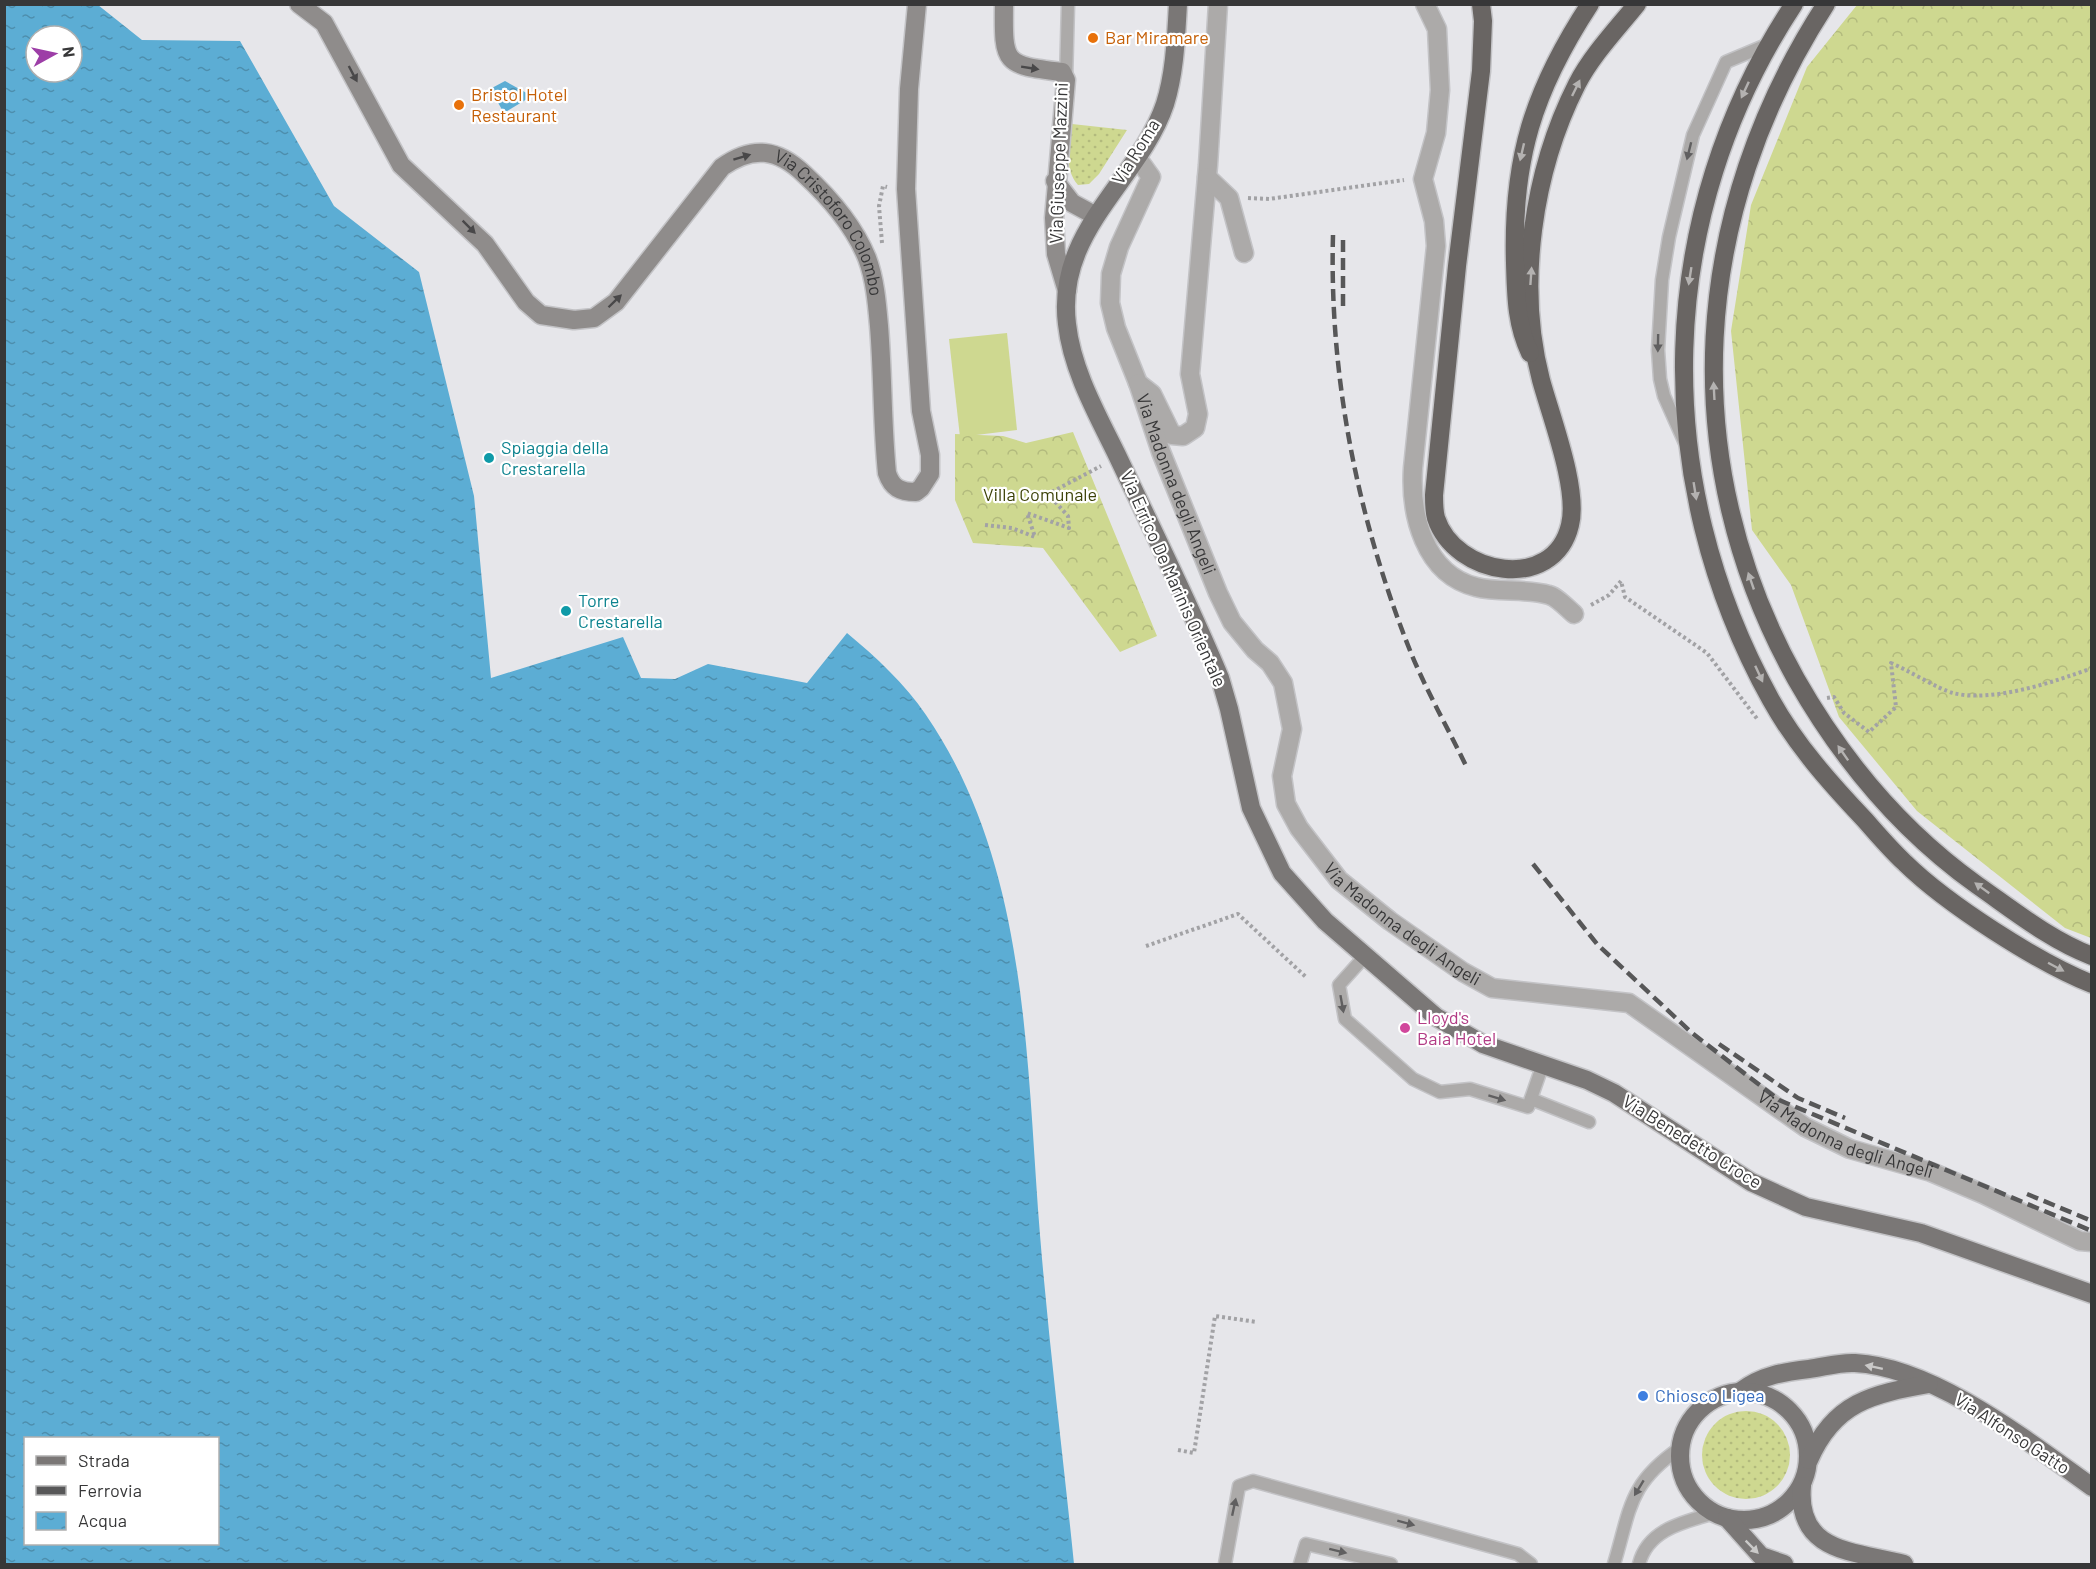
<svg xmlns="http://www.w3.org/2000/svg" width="2096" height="1569" viewBox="0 0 2096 1569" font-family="Barlow,sans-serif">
<defs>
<pattern id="grass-dots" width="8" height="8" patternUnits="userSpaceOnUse" patternTransform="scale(1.5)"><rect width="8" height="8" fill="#ced890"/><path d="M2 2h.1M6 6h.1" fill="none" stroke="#b2ba7d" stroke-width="1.8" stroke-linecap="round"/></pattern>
<pattern id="forest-crowns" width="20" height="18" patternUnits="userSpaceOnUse" patternTransform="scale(1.5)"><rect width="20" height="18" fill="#ced890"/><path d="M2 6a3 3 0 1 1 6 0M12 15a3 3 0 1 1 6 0" fill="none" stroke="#b2ba7d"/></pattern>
<pattern id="water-ripples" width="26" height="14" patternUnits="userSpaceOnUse" patternTransform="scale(1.5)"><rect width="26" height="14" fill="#5cadd4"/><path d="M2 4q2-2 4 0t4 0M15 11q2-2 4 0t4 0" fill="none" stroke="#4d8ead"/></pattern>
</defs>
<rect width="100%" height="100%" fill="#e6e6ea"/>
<g fill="url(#grass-dots)">
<path d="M1072,124L1127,130L1099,174L1089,184L1078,185C1063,168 1070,145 1072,124Z"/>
<circle cx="1746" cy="1455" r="44"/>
</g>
<g fill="url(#forest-crowns)">
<path d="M1857,5H2091V938L2065,928L1917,811L1839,717L1791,585L1752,530L1731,331L1751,205L1807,67Z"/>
<path d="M1073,432L1157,636L1120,652L1043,548L973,543L955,500V434L1003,436L1026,443Z"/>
</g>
<path fill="#ced890" d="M1007,333L1017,430L960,437L949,339Z"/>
<g fill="url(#water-ripples)" fill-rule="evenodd">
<path d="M5,4L98,5L142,40L240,41L334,206L419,272L474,496L491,678L623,637L641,678L675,679L708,664L807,683L847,633C876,657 905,684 926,715C1029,865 1026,1060 1040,1235C1049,1345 1063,1455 1074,1564H5ZM36,36H72V72H36ZM26,1438H218V1544H26Z"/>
<path d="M505,81L532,96L504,113L490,89Z"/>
</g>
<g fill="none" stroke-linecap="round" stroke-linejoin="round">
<g stroke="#c3c3c6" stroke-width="15">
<g id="lane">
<path d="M1066,80L1068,4"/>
<path d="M1685,443L1664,396L1660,379L1658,350L1662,280L1669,237L1693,135L1726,62L1769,44"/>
<path d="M1366,955L1339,985L1345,1019L1413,1079L1440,1092L1470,1089L1528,1107L1543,1064"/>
<path d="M1531,1099L1589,1122"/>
<path d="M1225,1564L1239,1486L1253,1481L1518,1554L1531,1564"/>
<path d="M1300,1564L1306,1544L1391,1564"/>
<path d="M1614,1564C1631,1508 1628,1484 1680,1448"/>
<path d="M1639,1564C1648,1529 1684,1522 1715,1513"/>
</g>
</g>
<g stroke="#c3c3c6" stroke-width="21">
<g id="street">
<path d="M1425,4L1437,29L1440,90L1436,133L1423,179L1434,221L1436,246L1413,468C1410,514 1424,574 1476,587C1499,593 1526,588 1549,595C1557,597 1567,608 1574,614"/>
<path d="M1136,156L1151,177L1119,247L1111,274L1110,303L1116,328L1138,383L1152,394L1172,435L1183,436L1195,428L1198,414L1190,374L1208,165L1218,4"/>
<path d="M1207,177L1229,198L1244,253"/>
<path id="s1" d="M1138,383L1161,452L1218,593L1232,622L1255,650L1270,663L1283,683L1292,729L1282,776L1286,804L1299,828L1339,880L1390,921L1463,972L1492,988L1629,1003L1805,1127L1850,1149L1931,1172L1983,1194L2080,1241L2092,1242"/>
</g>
</g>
<g stroke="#c3c3c6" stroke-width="21">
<g id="secondary">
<path id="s2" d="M299,4L324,23L401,165L485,244L526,302L541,315L574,320L594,318L616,302L722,167C753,145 778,149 804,174C829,197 854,226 867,258C875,279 877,303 879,326C883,375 882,424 887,473C892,488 900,492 916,492L921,488L930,474V455L921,411L906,189L909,89L917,4"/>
<path d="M1004,4C1003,65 1004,65 1062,72L1066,80L1054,218L1056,254L1067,291"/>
<path d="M1055,181L1072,203L1096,216"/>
</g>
</g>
<g stroke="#c3c3c6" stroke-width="21">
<g id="primary">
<path d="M1178,4C1176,37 1175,72 1165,104C1147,158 1099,199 1077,252C1068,274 1064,300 1067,324C1072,370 1097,414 1117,455C1152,529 1189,603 1220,678L1229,709L1251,808L1282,873L1325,921L1436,1017L1483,1044L1587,1080L1614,1093L1751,1182L1806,1207L1921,1233L2092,1294"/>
<path d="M1741,1391C1762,1375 1784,1372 1809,1369C1824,1367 1840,1362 1855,1363C1934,1367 2029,1442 2092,1487"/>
<circle cx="1744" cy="1456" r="64"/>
<path d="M1809,1460C1834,1402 1872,1394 1929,1384"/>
<path d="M1802,1486C1796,1553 1854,1551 1904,1564"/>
<path d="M1727,1518L1761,1556L1784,1564"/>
</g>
</g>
<g stroke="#c3c3c6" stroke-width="21">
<g id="highway">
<path d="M1481,4L1483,21L1481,71L1457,266L1434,495C1434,503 1434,511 1436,518C1455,576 1554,593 1570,525C1579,489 1551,417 1541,380C1516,285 1533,171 1577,84C1592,55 1616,30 1637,4"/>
<path d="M1794,4C1654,216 1649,480 1771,700C1796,745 1830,783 1865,820C1878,835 1891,850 1905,863C1947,904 2037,962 2092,984"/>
<path d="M1826,4C1691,212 1674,460 1796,679C1842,760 1900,830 1977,885C2013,910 2050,940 2092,956"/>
<path d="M1530,353C1516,324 1516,295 1515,263C1512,159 1533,91 1590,4"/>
</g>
</g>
<g stroke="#a2a2a5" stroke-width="4" stroke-dasharray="3 3" stroke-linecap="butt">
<path d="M1248,198L1269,199L1404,180"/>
<path d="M882,243L879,206L883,186L887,187"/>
<path d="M985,525L1012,528L1035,537L1027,513L1069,528L1068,516L1048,494L1101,466"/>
<path d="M1591,605L1609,595L1621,581L1625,597L1707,653L1758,720"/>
<path d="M1827,698L1834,697L1844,713L1869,732L1896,707L1891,663C1908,670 1938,689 1953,693C1992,703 2054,682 2092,668"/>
<path d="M1146,946L1238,914L1307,978"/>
<path d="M1178,1450L1194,1453L1215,1316L1257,1322"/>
</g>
<use href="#lane" stroke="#acaaa9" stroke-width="12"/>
<use href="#street" stroke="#acaaa9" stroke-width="18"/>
<use href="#secondary" stroke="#8f8c8b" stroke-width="18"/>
<use href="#primary" stroke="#7a7776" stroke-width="18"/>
<use href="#highway" stroke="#696563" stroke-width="18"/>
<g stroke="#575758" stroke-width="4.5" stroke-dasharray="12 6" stroke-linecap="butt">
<path d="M1333,235C1329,377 1358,521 1411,653C1427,692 1449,730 1467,768"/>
<path d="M1343,306V234"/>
<path d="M1533,864L1597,944L1692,1033L1779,1100L2092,1231"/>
<path d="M1719,1044L1798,1098L1845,1118"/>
<path d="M2027,1194L2092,1221"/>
</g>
</g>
<defs><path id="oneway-solid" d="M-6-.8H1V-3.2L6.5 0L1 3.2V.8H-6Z" transform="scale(1.5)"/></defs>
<g fill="#494849">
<use href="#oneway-solid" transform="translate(1030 68) rotate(9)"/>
<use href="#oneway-solid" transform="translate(353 74) rotate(62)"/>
<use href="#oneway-solid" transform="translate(742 157) rotate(-17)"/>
<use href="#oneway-solid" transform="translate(469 227) rotate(45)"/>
<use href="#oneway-solid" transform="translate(615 301) rotate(-44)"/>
</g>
<g fill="#b4b2b1">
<use href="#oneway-solid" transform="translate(1576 88) rotate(-64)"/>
<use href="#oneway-solid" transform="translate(1745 90) rotate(115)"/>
<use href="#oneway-solid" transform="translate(1522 152) rotate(103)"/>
<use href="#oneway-solid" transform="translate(1531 276) rotate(-86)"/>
<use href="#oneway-solid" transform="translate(1690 276) rotate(99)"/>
<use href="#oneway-solid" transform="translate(1714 391) rotate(-93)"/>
<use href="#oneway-solid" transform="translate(1695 491) rotate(81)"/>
<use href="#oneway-solid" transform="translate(1751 581) rotate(-109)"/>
<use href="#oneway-solid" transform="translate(1759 674) rotate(65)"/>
<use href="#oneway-solid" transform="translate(1843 753) rotate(-125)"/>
<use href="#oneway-solid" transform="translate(1982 888) rotate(-144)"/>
<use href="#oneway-solid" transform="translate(2056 967) rotate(28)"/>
</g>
<g fill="#605f60">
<use href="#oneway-solid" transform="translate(1689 151) rotate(104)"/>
<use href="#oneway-solid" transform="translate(1658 343) rotate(91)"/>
<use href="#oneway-solid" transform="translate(1342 1004) rotate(80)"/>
<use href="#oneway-solid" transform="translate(1497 1098) rotate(17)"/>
<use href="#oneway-solid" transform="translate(1639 1488) rotate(121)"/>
<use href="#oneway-solid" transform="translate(1234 1507) rotate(-78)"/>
<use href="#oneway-solid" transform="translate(1406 1523) rotate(15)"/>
<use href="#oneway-solid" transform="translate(1338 1551) rotate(14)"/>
</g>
<g fill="#cac9c8">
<use href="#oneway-solid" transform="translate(1874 1367) rotate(-168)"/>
<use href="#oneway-solid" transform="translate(1752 1547) rotate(45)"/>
</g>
<g fill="#e8710a" stroke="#fff" stroke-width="2">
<circle cx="1093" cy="38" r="6"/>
<circle cx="459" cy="105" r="6"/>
</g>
<g fill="#0f9aa8" stroke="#fff" stroke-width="2">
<circle cx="489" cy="458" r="6"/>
<circle cx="566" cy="611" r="6"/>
</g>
<circle fill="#d1479c" stroke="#fff" stroke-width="2" cx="1405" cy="1028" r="6"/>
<circle fill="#3f7fe0" stroke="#fff" stroke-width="2" cx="1643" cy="1396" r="6"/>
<g text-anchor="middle" stroke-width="4.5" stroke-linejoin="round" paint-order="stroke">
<g font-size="18" fill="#c56008" stroke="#fff" text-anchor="start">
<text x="1105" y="44">Bar Miramare</text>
<text x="471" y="101">Bristol Hotel<tspan x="471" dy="21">Restaurant</tspan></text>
</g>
<g font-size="18" fill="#373738" stroke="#fff">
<text transform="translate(1136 152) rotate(-58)" y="6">Via Roma</text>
<text transform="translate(1059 163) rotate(-88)" y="6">Via Giuseppe Mazzini</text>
<text dy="6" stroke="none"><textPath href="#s2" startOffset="798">Via Cristoforo Colombo</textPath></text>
<text dy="6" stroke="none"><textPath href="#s1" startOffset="108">Via Madonna degli Angeli</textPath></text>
<text transform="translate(1173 579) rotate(66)" y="6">Via Errico De Marinis Orientale</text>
<text dy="6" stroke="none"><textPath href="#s1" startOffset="630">Via Madonna degli Angeli</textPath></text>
<text dy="6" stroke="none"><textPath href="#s1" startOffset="1134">Via Madonna degli Angeli</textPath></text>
<text transform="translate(1692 1142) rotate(32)" y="6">Via Benedetto Croce</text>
<text transform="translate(2012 1434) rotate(33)" y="6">Via Alfonso Gatto</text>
</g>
<g font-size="18" fill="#0d838f" stroke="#fff" text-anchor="start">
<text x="501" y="454">Spiaggia della<tspan x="501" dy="21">Crestarella</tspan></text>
<text x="578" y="607">Torre<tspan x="578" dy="21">Crestarella</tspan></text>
</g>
<g font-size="18" fill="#3c4207" stroke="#fff">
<text x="1040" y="501">Villa Comunale</text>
</g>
<g font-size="18" fill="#b23c85" stroke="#fff" text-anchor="start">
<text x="1417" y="1024">Lloyd's<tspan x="1417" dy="21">Baia Hotel</tspan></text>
</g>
<g font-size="18" fill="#366cbe" stroke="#fff" text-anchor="start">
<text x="1655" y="1402">Chiosco Ligea</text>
</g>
</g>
<rect width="2096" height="1569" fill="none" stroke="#373738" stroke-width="12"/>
<rect x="24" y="1437" width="195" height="108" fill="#ffffff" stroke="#afafaf" stroke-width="1.5"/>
<rect x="36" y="1456" width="30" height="9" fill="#7a7776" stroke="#afafaf" stroke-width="1.5"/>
<text x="78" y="1467" font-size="18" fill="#373738">Strada</text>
<rect x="36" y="1486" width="30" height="9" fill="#575758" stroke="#afafaf" stroke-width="1.5"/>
<text x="78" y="1497" font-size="18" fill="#373738">Ferrovia</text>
<rect x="36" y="1512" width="30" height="18" fill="url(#water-ripples)" stroke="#afafaf" stroke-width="1.5"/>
<text x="78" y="1527" font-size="18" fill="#373738">Acqua</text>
<g transform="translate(54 54) rotate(82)"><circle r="28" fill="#ffffff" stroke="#afafaf" stroke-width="1.5"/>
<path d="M0-4.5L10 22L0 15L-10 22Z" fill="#9d3ea7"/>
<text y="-9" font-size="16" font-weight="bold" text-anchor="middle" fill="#373738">N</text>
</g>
</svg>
